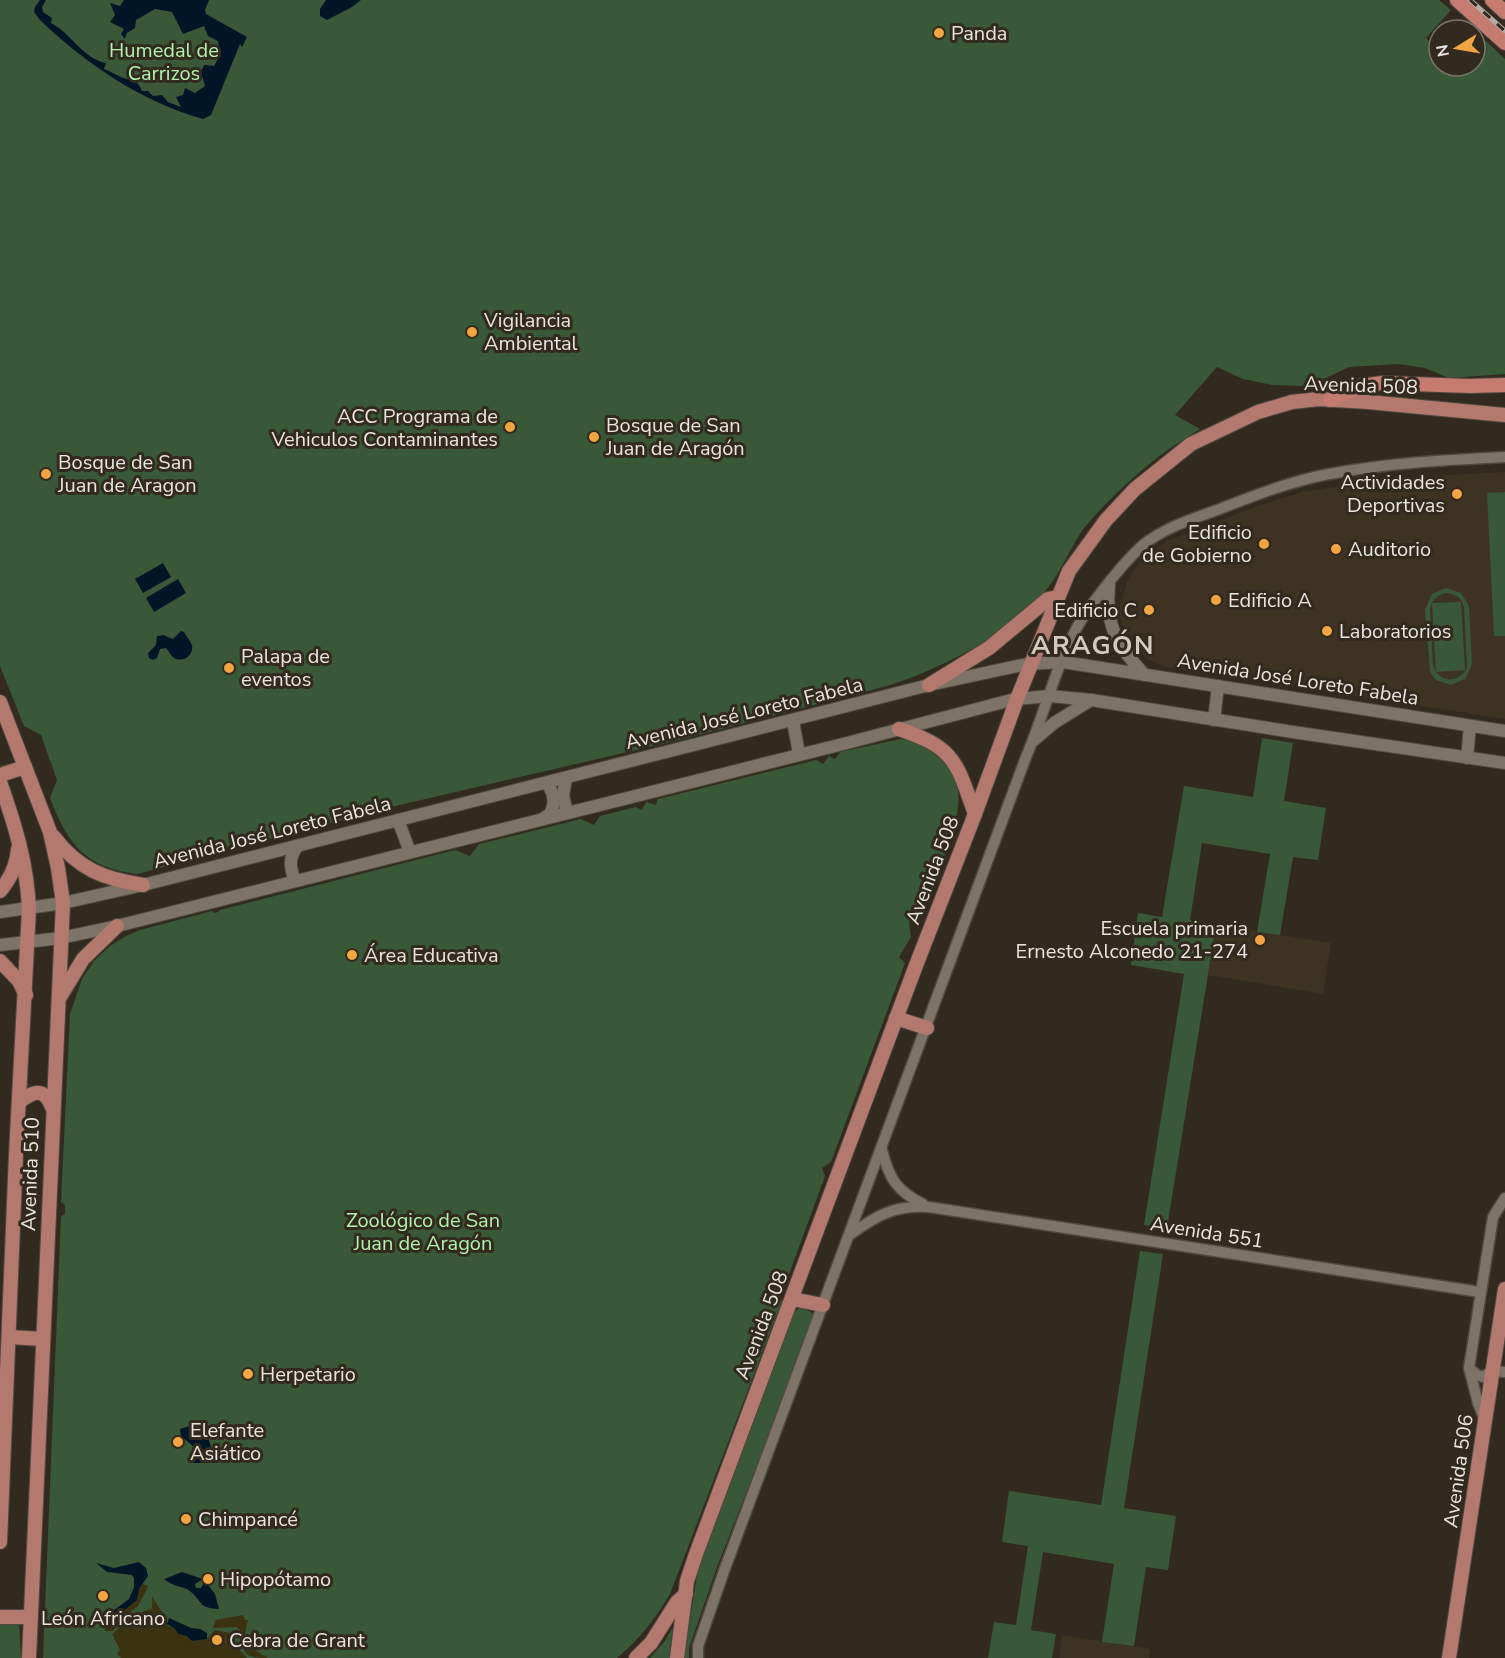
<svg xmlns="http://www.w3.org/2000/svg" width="1505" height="1658" viewBox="0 0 1505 1658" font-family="'Nunito Sans',sans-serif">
<rect width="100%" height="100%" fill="#322a1f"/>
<g fill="#3e3222">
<path d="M1505,472V719L1166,667L1150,660L1140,653L1125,632L1120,618V606L1127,581L1143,558L1167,541L1255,507L1302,492L1396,478Z"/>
<path d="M1216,925L1331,943L1323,994L1208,975Z"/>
<path d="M1062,1635L1150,1649L1149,1658H1059Z"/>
</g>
<g fill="#395838" fill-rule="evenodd">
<path d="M0,0H1439L1451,10L1426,38L1439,51V66H1475V31L1505,59V374L1449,378L1425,368L1398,364L1349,367L1324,379L1301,386L1272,385L1243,379L1217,367L1175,415L1200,429C1190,436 1179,442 1169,449C1139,471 1109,498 1085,527C1072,544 1064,565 1052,582C1019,630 942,669 887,686L679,740L387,808L137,874C85,867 68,845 50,798L57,780L41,735L24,726L0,666Z"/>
<path d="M1505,492V636H1494L1487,493Z"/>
<path d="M1446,588L1461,593L1469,606L1472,664L1465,679L1451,685L1436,680L1430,672L1425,609L1432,594ZM1446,593C1456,594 1462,598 1464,607L1467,668C1460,681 1446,684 1436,672L1465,670L1461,602L1432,603L1436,672L1433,666L1430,609C1432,600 1437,595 1446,593Z"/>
<path d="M1262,738L1293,743L1284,801L1326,808L1318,860L1293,857L1280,935L1257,932L1270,854L1202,843L1190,920L1216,925L1167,1228L1144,1225L1184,974L1131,965L1138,913L1162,917L1184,786L1253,797Z"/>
<path d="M901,739C914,740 923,745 934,753C975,783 955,824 942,863L929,871L909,923L911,937L899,957L905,963L831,1162L822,1168L825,1176L784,1288L776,1295L782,1301L670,1594C654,1620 641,1638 617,1658H43L61,1216L65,1214V1205L61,1202L70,1014L82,979L94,961L110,946L126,936L140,930L212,911L214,913L218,912L220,910L455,850L470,856L479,844L581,819L594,825L600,816L636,807L642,810L646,802L656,805L658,799L816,760L823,764L829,756L835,759L840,752Z"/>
<path d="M1140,1251L1163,1254L1124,1508L1176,1516L1168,1570L1146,1567L1134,1646L1102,1642L1114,1564L1043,1552L1031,1630L1056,1634L1052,1658H988L994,1622L1016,1625L1028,1546L1002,1542L1009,1491L1101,1505Z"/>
<path d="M803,1308L812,1313L813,1317L810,1329L717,1567L689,1648V1658H684L698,1569L703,1552L793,1313L798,1309Z"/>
<path d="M5,1621H19L21,1658H0V1626Z"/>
<path d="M673,1627L669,1658H650L665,1641Z"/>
</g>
<g fill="#3b3212">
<path d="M143,1584L148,1586L147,1589L138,1606L121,1619L113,1631H104L115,1616L136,1600L139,1589Z"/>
<path d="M152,1595C156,1606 167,1614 168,1626L175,1629L178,1634L188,1636L192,1641L207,1639L215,1630L230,1633L233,1636L235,1645L247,1658H121L117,1654L120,1650L112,1634L127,1621L144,1611L152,1609Z"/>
<path d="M243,1615L245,1620H248L245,1634L248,1646L268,1658C243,1658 243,1653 240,1630L236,1627L213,1628L215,1620Z"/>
</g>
<g fill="#001627">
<path d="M40,0H46L42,7L43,12L52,18L51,23C70,32 83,59 106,63L104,69C110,71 116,75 123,78C133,81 138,80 142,91H148L153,96L162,95L168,102L181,107L176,97L183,95L185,88L195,93L205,86L201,72L204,65L214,66L220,55L218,41L208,36L204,26L183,34L172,12L155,9L136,20L135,28L127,33L125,39L121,34L124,29L110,22L115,15L110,3L120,6L124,0H209L205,10L206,14L247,37L242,47L240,44L211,115L203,119C142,102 86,64 40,20L34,12L35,7Z"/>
<path d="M326,0H361L352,7L327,20L320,16V9Z"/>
<path d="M163,563L171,577L143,593L135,579Z"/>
<path d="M178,579L186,593L154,612L146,598Z"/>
<path d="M181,631L184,632C186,636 190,640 192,645C194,654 185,662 176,659C171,657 169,651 166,648L160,649L157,658L153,660L149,658L148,653L156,645L157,636L163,635L173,639Z"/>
<path d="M198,1423L207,1434L216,1463H194L191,1456L193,1446L181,1436L180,1429Z"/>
<path d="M139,1562L146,1568L148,1576L139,1589L137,1600L127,1608L115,1616L105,1628L103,1626V1618L129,1599L134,1587V1578L132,1575L107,1572L96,1563L114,1568Z"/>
<path d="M182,1572L203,1579L195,1584L196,1588H201L205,1581L215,1594L219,1609C198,1608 203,1602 191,1592C183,1585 174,1588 164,1579Z"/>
<path d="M169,1618L191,1628L200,1629L207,1633V1639L192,1641L187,1636L178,1634L175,1629L167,1624Z"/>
</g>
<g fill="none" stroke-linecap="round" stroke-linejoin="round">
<g stroke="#50493f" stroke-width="13">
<g id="tertiary">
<path d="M882,1150C889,1179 897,1191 923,1204"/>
<path d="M851,1234C877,1215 895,1205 929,1207L1480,1292"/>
<path d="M1469,1368L1477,1375L1483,1377L1492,1371L1505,1372"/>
<path d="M1485,1420L1478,1403L1469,1368L1493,1217L1505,1198"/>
<path d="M698,1658V1646L724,1571L1026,757C1047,709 1059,649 1090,607C1104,588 1126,560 1143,545C1164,528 1192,519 1217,510C1253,496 1291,481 1329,474C1387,463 1446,460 1505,457"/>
</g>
</g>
<g stroke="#50493f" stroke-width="14">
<g id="secondary">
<path d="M1109,585C1105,626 1117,646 1145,675"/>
<path d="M1214,720L1218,686"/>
<path d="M793,721L799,754"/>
<path d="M1034,740L1054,723L1091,700"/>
<path d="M1467,758L1470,726"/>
<path d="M566,779L563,795L567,813"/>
<path d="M544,818L550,814C556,802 554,794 547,783"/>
<path d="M398,820L410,852"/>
<path d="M295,881C290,868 288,857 298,846"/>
<path d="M0,912L63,903L143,885L929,685L1027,664L1063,662L1505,731"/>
<path d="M0,945L61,938L117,926L847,743L1015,699L1050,696L1091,700L1293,732L1505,763"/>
</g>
</g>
<g stroke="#50493f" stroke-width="16">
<g id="primary">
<path d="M929,685L989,648L1048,599L1057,597"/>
<path d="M0,702L50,832L58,868L63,903L29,1658"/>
<path d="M899,729C955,748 956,761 975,814"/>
<path d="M0,775L25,767"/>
<path d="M0,782C15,825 27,863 29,909L16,1154L0,1542"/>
<path d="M54,837C78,869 104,879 143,885"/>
<path d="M0,891C11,878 17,865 18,849"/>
<path d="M0,961L19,981L26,995"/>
<path d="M60,997L83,959L117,926"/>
<path d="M896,1018L927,1028"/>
<path d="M19,1102C34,1091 44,1087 52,1107"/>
<path d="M792,1299L823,1305"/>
<path d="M9,1337L42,1339"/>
<path d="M0,1617H29"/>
<path d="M636,1658L651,1643L677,1602L686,1594"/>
<path d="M677,1658L687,1581L696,1554L915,968L975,814L1017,699L1069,571L1106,520L1135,489L1191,444L1258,412L1292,402L1319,399L1368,402L1505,415"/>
<path d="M1449,1658L1505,1289"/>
</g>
</g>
<g stroke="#50493f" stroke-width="16">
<g id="trunk">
<path d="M1457,0L1505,43"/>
<path d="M1492,0L1505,12"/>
<path d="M1330,400L1361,386L1382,383L1470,386L1505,385"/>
</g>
</g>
<use href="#tertiary" stroke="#7d7366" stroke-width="10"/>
<use href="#secondary" stroke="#7d7366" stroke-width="12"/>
<use href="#primary" stroke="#b4796e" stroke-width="14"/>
<use href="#trunk" stroke="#c67b71" stroke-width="14"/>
<g stroke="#b1aba3" stroke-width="5">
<path id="rail" d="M1470,0L1505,31"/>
</g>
<use href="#rail" stroke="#322a1f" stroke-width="3" stroke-dasharray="9" stroke-linecap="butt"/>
</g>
<g fill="#f2a541" stroke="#322a1f" stroke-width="2">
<circle cx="939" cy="33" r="6"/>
<circle cx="472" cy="332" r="6"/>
<circle cx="510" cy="427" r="6"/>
<circle cx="594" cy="437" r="6"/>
<circle cx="46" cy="474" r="6"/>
<circle cx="1457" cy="494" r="6"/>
<circle cx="1264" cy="544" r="6"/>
<circle cx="1336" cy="549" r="6"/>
<circle cx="1216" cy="600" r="6"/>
<circle cx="1149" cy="610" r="6"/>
<circle cx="1327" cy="631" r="6"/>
<circle cx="229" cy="668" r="6"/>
<circle cx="1260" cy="940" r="6"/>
<circle cx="352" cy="955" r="6"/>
<circle cx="248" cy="1374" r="6"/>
<circle cx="178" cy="1442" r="6"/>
<circle cx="186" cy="1519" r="6"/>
<circle cx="208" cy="1579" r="6"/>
<circle cx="103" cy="1596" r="6"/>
<circle cx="217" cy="1640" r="6"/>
</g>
<g text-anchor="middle" stroke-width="6" stroke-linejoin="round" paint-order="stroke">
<g font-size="20" fill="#e9e4dd" stroke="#322a1f" text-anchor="start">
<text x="951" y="40">Panda</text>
<text x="484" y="327">Vigilancia<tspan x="484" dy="23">Ambiental</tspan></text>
<text x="498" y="423" text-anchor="end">ACC Programa de<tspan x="498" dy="23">Vehiculos Contaminantes</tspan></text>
<text x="606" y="432">Bosque de San<tspan x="606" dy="23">Juan de Aragón</tspan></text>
<text x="58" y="469">Bosque de San<tspan x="58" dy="23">Juan de Aragon</tspan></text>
<text x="1445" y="489" text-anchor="end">Actividades<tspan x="1445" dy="23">Deportivas</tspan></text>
<text x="1252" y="539" text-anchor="end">Edificio<tspan x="1252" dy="23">de Gobierno</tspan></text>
<text x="1348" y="556">Auditorio</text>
<text x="1228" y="607">Edificio A</text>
<text x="1137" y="617" text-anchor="end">Edificio C</text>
<text x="1339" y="638">Laboratorios</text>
<text x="241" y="663">Palapa de<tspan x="241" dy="23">eventos</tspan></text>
<text x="1248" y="935" text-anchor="end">Escuela primaria<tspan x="1248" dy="23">Ernesto Alconedo 21-274</tspan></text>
<text x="364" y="962">Área Educativa</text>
<text x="260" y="1381">Herpetario</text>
<text x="190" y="1437">Elefante<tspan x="190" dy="23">Asiático</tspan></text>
<text x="198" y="1526">Chimpancé</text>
<text x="220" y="1586">Hipopótamo</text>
<text x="103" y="1625" text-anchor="middle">León Africano</text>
<text x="229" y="1647">Cebra de Grant</text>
</g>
<g font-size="20" fill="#b0f2ad" stroke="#322a1f">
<text x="164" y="57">Humedal de<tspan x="164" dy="23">Carrizos</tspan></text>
<text x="423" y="1227">Zoológico de San<tspan x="423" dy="23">Juan de Aragón</tspan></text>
</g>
<g font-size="20" fill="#e9e4dd" stroke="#322a1f">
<text transform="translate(1361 385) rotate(2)" y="7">Avenida 508</text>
<text transform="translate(1298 679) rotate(9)" y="7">Avenida José Loreto Fabela</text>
<text transform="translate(744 713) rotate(-14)" y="7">Avenida José Loreto Fabela</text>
<text transform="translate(272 832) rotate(-14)" y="7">Avenida José Loreto Fabela</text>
<text transform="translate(932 870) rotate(-69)" y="7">Avenida 508</text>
<text transform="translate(30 1174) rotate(-88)" y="7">Avenida 510</text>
<text transform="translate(1207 1232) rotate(9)" y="7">Avenida 551</text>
<text transform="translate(761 1325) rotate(-69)" y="7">Avenida 508</text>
<text transform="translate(1458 1471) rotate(-82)" y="7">Avenida 506</text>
</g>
<g font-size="26" font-weight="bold" letter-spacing="1.5" fill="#d4c9bb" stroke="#322a1f">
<text x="1093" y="654">ARAGÓN</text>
</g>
</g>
<g transform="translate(1457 48) rotate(259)"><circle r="28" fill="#322a1f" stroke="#7b746b" stroke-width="1.5"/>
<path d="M0-4.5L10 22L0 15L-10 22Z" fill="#f2a541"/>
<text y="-9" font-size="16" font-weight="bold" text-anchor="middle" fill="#e9e4dd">N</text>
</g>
</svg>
